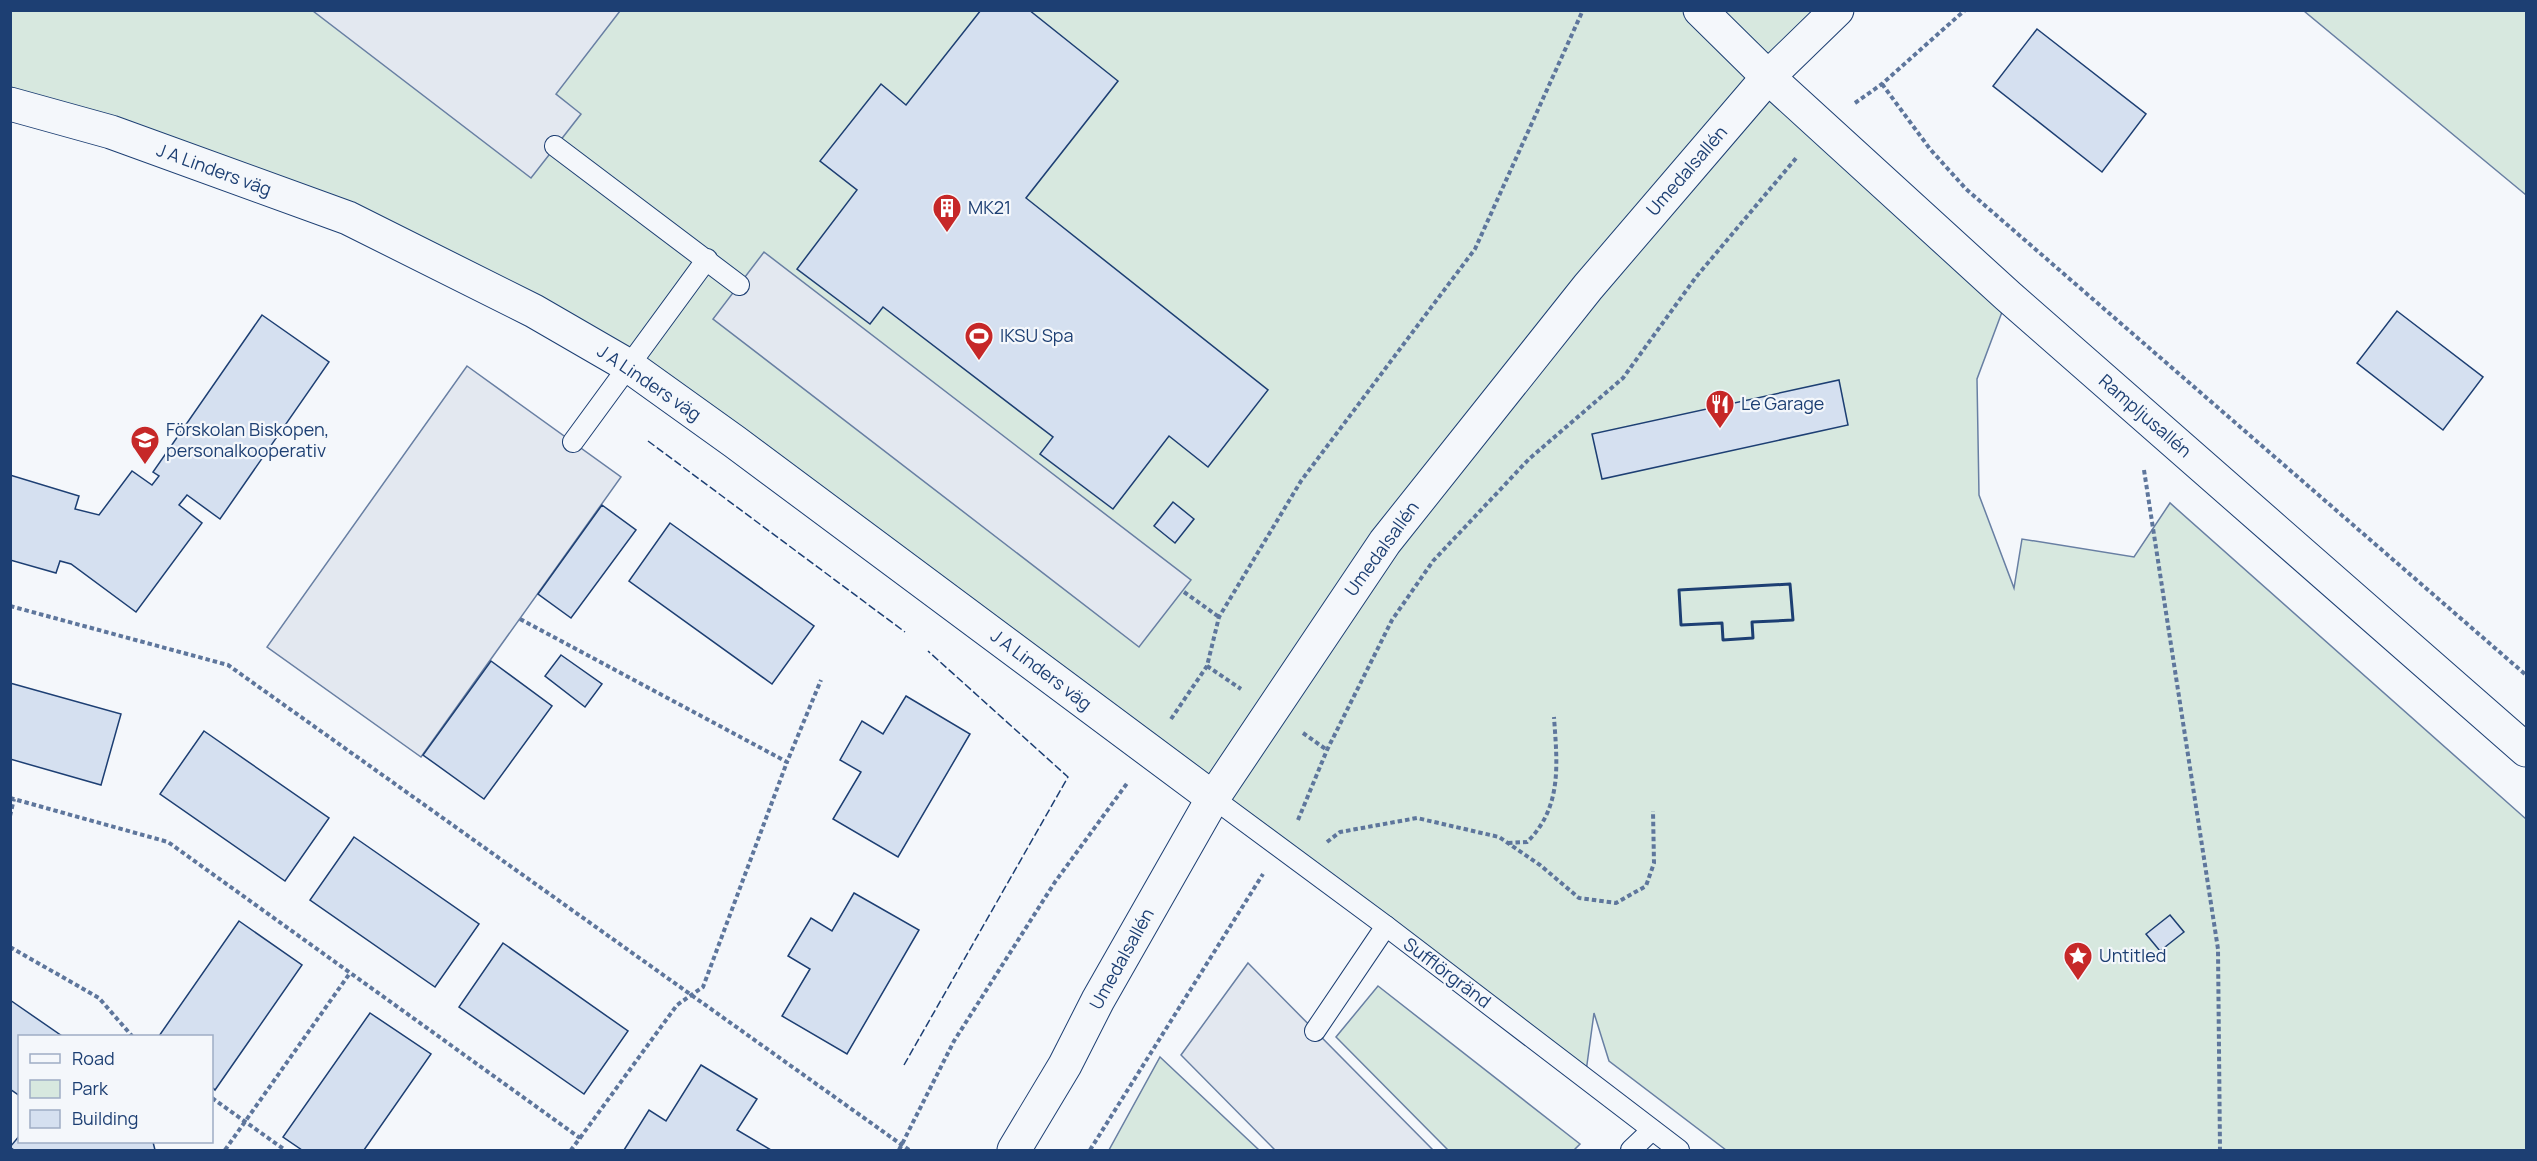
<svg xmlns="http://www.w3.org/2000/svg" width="2537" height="1161" viewBox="0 0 2537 1161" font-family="Manrope,sans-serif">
<rect width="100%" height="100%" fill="#f4f7fb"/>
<g fill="#d7e8df" stroke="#687fa3" stroke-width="1.5">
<path d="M10,11H1837L1768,77L2008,296L1977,379L1979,495L2014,588L2022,539L2134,557L2170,503L2526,819V1150H1726L1609,1061L1594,1013L1585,1079L735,442L348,218L11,104Z"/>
<path d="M2304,11H2526V195Z"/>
<path d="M1378,986L1580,1144L1574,1150H1448L1336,1037Z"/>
<path d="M1160,1057L1259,1150H1109Z"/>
</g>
<g fill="#e3e8f0" stroke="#687fa3" stroke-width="1.5">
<path d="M313,11H620L556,94L581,114L531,178Z"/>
<path d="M764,252L1191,580L1139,647L713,319Z"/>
<path d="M467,366L621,477L421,757L267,647Z"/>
<path d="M1248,963L1433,1150H1275L1181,1055Z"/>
</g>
<g fill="#d5e0f0" stroke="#1d3f73" stroke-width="1.5">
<path d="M981,10H1029L1118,81L1026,198L1268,390L1208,467L1169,436L1113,509L1040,454L1053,437L883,307L870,324L797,269L857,190L820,161L881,84L906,105Z"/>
<path d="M2037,29L2146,114L2102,172L1993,86Z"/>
<path d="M2397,311L2483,377L2443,430L2357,363Z"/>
<path d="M262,315L329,362L220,519L187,495L179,505L202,523L136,612L71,564L60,561L56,573L10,560V475L79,496L75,509L99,515L132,471L152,485L159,476L153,472Z"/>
<path d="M1839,380L1848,425L1602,479L1592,434Z"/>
<path d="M1173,502L1194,519L1175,543L1154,526Z"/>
<path d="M602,505L636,530L571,618L538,594Z"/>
<path d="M670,523L814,626L772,684L629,581Z"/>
<path d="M561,655L602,684L585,707L545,676Z"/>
<path d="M491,661L552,706L484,799L423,755Z"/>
<path d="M10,683L121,714L101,785L10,759Z"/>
<path d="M906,696L970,734L898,857L833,819L861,772L840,760L862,721L883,734Z"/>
<path d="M204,731L329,818L285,881L160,794Z"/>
<path d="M354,837L479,924L435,987L310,900Z"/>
<path d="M854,893L919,930L847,1054L782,1016L810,969L788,956L811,918L832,931Z"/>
<path d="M2170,915L2184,932L2160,951L2146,934Z"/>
<path d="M239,921L302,965L215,1090L212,1087V1036H159Z"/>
<path d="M503,943L628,1031L584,1094L459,1007Z"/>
<path d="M10,1000L62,1036H20V1096L10,1089Z"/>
<path d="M370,1013L431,1054L364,1150H302L283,1137Z"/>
<path d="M701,1065L757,1099L737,1130L771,1150H624L649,1110L666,1121Z"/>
<path d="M20,1135V1142H153L155,1150H14L10,1147Z"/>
</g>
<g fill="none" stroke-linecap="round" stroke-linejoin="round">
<g stroke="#1d3f73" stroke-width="22">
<g id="service">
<path d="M555,146L739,285"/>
<path d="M573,442L707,259"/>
<path d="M1213,798L1386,926L1679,1150"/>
<path d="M1315,1031L1386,926"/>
<path d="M1631,1150L1652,1130"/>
</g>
</g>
<g stroke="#1d3f73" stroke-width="35">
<g id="minor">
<path d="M1700,10L1768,77L2008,296L2526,750"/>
<path d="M10,104L111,132L348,218L534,311L629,366L735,442L1213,798"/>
</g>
</g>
<g stroke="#1d3f73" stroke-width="35">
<path id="tertiary" d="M1014,1150L1065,1065L1098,1000L1213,798L1385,542L1588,287L1768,77L1837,10"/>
</g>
<g stroke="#5e769c" stroke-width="4" stroke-dasharray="4.5 3" stroke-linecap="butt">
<path d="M1882,84L1930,149L1966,189L2526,675"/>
<path d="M1855,103L1882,84L1965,10"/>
<path d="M2144,470L2218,949L2220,1150"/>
<path d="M1184,592L1219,617"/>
<path d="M10,606L228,665L909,1150"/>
<path d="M520,619L787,762L821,680"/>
<path d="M1207,666L1241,689"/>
<path d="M1171,719L1207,666L1219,617L1301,481L1475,249L1583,10"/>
<path d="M1303,733L1327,750"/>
<path d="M10,798L168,842L580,1138L571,1150"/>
<path d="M10,816L14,799"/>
<path d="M1298,820L1327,750L1392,620L1433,561L1529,459L1623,378L1696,277L1797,157"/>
<path d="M1327,842L1340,832L1417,818L1499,837L1540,865L1579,898L1616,903L1646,886L1654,863L1653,811"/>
<path d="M1508,843L1527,842C1563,807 1557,762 1554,717"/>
<path d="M10,947L99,998L132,1036"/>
<path d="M212,1098L285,1150"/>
<path d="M580,1138L677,1005L703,987L787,762"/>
<path d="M225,1150L350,973"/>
<path d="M899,1150L954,1041L1055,882L1128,782"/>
<path d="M1090,1150L1263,874"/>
</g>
<use href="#service" stroke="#f4f7fb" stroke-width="20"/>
<use href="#minor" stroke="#f4f7fb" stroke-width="33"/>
<use href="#tertiary" stroke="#f4f7fb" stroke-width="33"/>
<g stroke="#1d3f73" stroke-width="1.5" stroke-dasharray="8 3" stroke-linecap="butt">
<path d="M648,441L905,632"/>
<path d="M904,1065L1068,777L928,651"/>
</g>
<path stroke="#1d3f73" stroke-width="3" d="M1790,584L1793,620L1752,622L1753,638L1723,640L1722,623L1681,625L1679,590Z"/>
</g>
<defs>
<g id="building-pin" transform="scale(1.5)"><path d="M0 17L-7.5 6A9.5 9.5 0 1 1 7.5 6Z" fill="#c62828" stroke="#f4f7fb"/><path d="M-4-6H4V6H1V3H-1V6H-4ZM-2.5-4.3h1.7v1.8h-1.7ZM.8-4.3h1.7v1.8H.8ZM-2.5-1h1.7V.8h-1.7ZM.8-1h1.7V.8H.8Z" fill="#fff"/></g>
<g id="stadium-pin" transform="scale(1.5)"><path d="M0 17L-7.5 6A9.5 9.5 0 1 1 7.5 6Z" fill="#c62828" stroke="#f4f7fb"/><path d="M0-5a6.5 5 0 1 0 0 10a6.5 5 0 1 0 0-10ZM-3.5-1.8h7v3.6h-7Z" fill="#fff"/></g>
<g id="restaurant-pin" transform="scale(1.5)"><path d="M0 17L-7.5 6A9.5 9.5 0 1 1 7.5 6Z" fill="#c62828" stroke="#f4f7fb"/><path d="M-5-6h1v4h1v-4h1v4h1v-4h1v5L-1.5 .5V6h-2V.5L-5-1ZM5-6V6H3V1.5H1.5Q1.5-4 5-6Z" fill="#fff"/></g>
<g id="school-pin" transform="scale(1.5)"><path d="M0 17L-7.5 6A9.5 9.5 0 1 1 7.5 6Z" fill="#c62828" stroke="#f4f7fb"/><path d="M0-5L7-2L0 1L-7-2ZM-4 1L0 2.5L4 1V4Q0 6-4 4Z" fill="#fff"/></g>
<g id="sight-pin" transform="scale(1.5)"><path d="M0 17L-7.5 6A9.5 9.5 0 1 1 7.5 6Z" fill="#c62828" stroke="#f4f7fb"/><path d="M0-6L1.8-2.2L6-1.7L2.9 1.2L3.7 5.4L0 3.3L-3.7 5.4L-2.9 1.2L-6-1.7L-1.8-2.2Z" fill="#fff"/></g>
</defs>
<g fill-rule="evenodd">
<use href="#building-pin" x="947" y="208"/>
<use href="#stadium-pin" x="979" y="336"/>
<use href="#restaurant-pin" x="1720" y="404"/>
<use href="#school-pin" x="145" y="440"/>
<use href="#sight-pin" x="2078" y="956"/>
</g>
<g text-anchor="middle" stroke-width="4.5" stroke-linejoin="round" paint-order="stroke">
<g font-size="18" fill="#1d3f73" stroke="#f4f7fb">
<text transform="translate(214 170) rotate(20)" y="6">J A Linders väg</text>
<text transform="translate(1687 171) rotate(-49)" y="6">Umedalsallén</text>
<text transform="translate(649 383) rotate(34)" y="6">J A Linders väg</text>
<text transform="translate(2145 416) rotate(41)" y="6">Rampljusallén</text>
<text transform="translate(1382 549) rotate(-54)" y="6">Umedalsallén</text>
<text transform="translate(1041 670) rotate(37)" y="6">J A Linders väg</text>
<text transform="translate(1122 959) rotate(-61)" y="6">Umedalsallén</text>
<text transform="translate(1447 973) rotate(37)" y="6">Sufflörgränd</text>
</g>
<g font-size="18" fill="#1d3f73" stroke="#f4f7fb" text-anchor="start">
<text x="968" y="214">MK21</text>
<text x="1000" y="342">IKSU Spa</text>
<text x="1741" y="410">Le Garage</text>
<text x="166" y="436">Förskolan Biskopen,<tspan x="166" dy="21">personalkooperativ</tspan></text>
<text x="2099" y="962">Untitled</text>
</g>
</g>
<rect width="2537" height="1161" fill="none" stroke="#1d3f73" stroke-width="24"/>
<rect x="18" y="1035" width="195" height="108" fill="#f4f7fb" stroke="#9eadc5" stroke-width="1.5"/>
<rect x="30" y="1054" width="30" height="9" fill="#f4f7fb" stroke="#9eadc5" stroke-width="1.5"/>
<text x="72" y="1065" font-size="18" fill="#1d3f73">Road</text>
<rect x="30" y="1080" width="30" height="18" fill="#d7e8df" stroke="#9eadc5" stroke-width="1.5"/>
<text x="72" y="1095" font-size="18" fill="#1d3f73">Park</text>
<rect x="30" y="1110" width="30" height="18" fill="#d5e0f0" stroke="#9eadc5" stroke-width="1.5"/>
<text x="72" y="1125" font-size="18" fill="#1d3f73">Building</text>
</svg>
